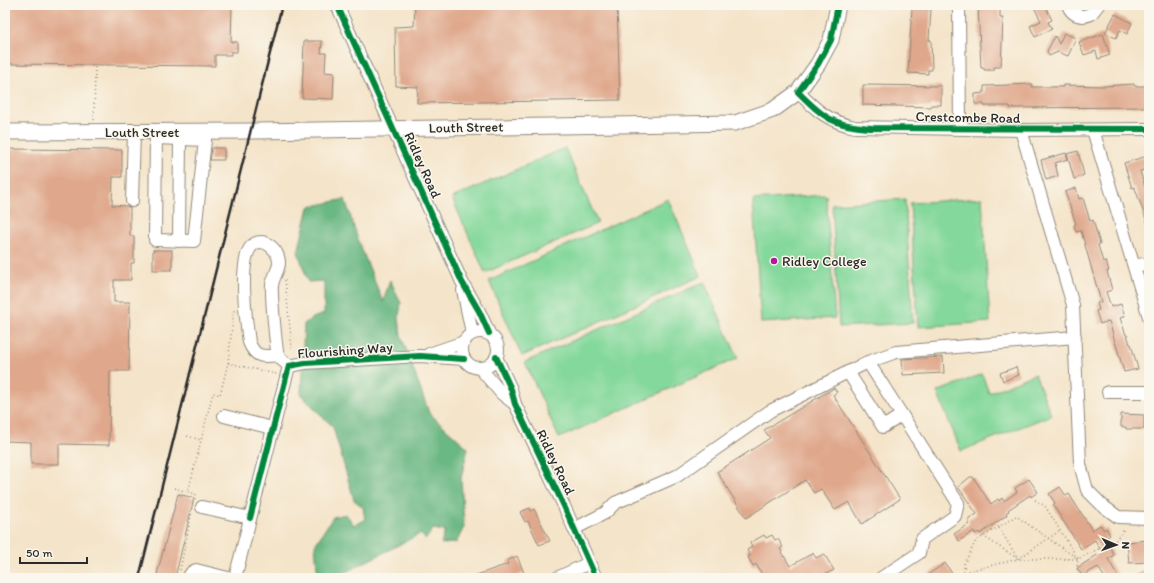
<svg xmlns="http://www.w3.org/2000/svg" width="1154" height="583" viewBox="0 0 1154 583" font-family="Itim,sans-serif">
<rect width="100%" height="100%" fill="#fbf7ec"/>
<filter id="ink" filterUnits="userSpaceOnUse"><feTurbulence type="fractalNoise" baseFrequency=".025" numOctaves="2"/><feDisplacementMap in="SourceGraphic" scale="8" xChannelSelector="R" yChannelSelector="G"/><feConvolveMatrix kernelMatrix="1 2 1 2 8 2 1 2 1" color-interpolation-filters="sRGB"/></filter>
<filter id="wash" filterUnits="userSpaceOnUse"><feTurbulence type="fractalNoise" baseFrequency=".012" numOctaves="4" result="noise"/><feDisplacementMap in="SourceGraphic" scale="16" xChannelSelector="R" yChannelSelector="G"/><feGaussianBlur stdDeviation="0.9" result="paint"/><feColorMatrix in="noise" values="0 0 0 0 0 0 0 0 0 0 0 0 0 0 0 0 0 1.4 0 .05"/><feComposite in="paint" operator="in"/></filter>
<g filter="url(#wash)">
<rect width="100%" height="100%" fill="#f4e4c9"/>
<g fill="#84d89b" stroke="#588263">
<path d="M565,148L598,223L485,273L452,198Z"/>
<path d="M826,195L835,318L761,323L753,200Z"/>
<path d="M982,198L990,322L918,327L910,203Z"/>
<path d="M668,199L701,276L522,356L489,281Z"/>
<path d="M905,199L913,323L839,327L832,204Z"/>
<path d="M704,282L738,358L559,438L525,362Z"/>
<path d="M982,374L989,393L1035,374L1051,415L961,451L937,392Z"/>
</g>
<path fill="#6bb883" stroke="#4b7257" d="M345,199L358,240L383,302L390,280L401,303L399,317L401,335L429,413L468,448L461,478L464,527L456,543L441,544L445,531L433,529L426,539L420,534L334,578H318L315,545L333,517L346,514L354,525L365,520L363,507L354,500L333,427L301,395L304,324L312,318L324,314V281L308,282L298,252L309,207Z"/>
<g id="blocks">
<g fill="#dfa78b">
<path d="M5,5H232L231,42H237V52H231V55H215V66L5,64Z"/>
<path d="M415,5H617L620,100L417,103L418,87L396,86L395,27L414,26Z"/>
<path d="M1000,5V18H1003L1001,67H994V70H984V68H981L978,6Z"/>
<path d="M1033,5H1047V10L1052,20L1048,22L1052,29L1035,37L1030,26L1041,21Z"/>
<path d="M912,8L931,9L929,40H931L932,70H928V74L908,73Z"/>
<path d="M1115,14L1132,23L1127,34L1120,30L1116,38L1105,33Z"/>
<path d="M1064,33L1076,38L1068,56L1058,52L1049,56L1047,51L1055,36L1059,44Z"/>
<path d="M1103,34L1110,55L1098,59L1096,51L1084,55L1079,42Z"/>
<path d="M304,41H322L321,53H326L325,72L334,73L333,99L302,98Z"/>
<path d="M1032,84V87H1063V85L1104,86L1134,84V86H1149V107L1010,108V106H984V104H975V94L984,93V86Z"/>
<path d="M863,85L941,86V105H931V107L863,105Z"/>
<path d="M212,148H224V160H210Z"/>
<path d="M5,149L122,150V177H113L112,205L126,206L130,208V236H134V263H131V280H114V302H130L129,371H110L109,445L59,444V464H31V442L5,441Z"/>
<path d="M1078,151L1084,175L1074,179L1067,154Z"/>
<path d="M1066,153L1068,159L1055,163L1058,176L1046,180L1041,160Z"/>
<path d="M1147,156L1149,157V169L1140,171L1149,200L1148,225L1136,191L1134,187L1132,188L1124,163Z"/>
<path d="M1076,188L1079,199L1083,198L1090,221L1093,220L1100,244L1098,245L1103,262L1106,261L1109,271H1107L1112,290L1106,292L1111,307L1121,304L1125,316L1120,318L1126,335H1127L1130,344H1131L1138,369L1124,372L1109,321L1100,324L1096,311L1099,310L1097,303L1101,302L1081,231L1076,232L1074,225L1076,224L1065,192Z"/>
<rect x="153" y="250" width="19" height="20"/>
<path d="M943,357L944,373L903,375L902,359Z"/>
<path d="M1016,367L1019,375L1003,381L1000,373Z"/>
<path d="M834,388L837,392L833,395L900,499L862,524L849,502L835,510L821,489L814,493L805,480L746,518L717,472L770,438L764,430Z"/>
<path d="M1121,414L1144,415V429H1126V427H1121Z"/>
<path d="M970,477H973L991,504L998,499L999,501L1002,498L1004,501L1017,492L1015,488L1029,479L1038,492L1031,497L1030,495L1008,510L1009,511L1006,513L1007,515L980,534L979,532L975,534L974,531L959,541L954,534L969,524V519L977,514L958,487Z"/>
<path d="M1060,487L1066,496L1069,494L1092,530L1100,525L1104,530L1106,528L1110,535L1105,539L1114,555L1108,559L1119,578H1105L1098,567L1082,576L1077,568L1102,552L1095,540L1081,549L1053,505L1055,503L1049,494Z"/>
<path d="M178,494L194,498L175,578H156Z"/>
<path d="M530,508L531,511L534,509L550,541L539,545L528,521L525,522L520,512Z"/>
<path d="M764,535L766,538L772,535L775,540L778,539L783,547L780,549L790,566L813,553L816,558L824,554L834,570L826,574L828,578H764L756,564L753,566L748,557L750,556L747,550L752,547L750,543Z"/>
<path d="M1149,540V562L1129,563L1127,542Z"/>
<path d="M517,556L524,573L514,578H468L508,564L507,561Z"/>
<path d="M945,563L955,578H923Z"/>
<path d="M1149,568V578H1133Z"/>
</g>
</g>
</g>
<g filter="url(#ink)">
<use href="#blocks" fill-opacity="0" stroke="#90887a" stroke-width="1"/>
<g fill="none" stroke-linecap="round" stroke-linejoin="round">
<g stroke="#90887a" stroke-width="14">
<g id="minor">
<path d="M337,5L462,282L479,311L489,333"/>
<path d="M959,5L960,128"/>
<path d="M1068,5C1072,16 1082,18 1091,14L1098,5"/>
<path d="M798,92C816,110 829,122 855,127L1021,130L1149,129"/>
<path d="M1021,130L1073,305L1080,464L1087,490L1103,506L1118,517L1149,518"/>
<path d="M1093,130L1149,317"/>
<path d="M156,132L155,240L194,241L205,140"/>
<path d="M156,138L205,140V132"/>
<path d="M132,201L134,132"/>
<path d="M179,241L180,139"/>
<path d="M1134,266L1149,263"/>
<path d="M463,290L472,333"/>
<circle cx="480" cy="350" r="18"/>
<path d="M429,354L464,342"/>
<path d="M278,355C263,357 255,358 249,342C246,321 239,265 250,248C261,232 284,252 278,268C276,274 273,279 272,285C271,293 276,350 278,355C280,359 286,363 289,366"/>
<path d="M496,357L511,389L515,404L564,506L596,578"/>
<path d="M868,362L958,503L955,516L922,539L919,553L881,578"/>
<path d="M289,366L305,363L420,356L464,359"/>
<path d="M480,368L502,394L515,404"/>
<path d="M848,372L883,427L902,415"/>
<path d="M1108,392H1149"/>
<path d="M224,416L272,428"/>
<path d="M202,507L250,518"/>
<path d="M574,529L605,513L615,503L677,476L770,411L868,362L896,352L1075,337"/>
<path d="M188,578L192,572L196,570L228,578"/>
<path d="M235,578L289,366"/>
<path d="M557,578L589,563"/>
</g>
</g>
<g stroke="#90887a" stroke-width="17">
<path id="major" d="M5,132L256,131L735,123L773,110L798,92L818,64L831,40L838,5"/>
</g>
<g stroke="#90887a" stroke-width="1.5" stroke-dasharray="1 3" stroke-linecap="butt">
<path d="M94,120L95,67"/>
<path d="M285,280L292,348"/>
<path d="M228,363L234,309"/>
<path d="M187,436L201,440"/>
<path d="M174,488L188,492"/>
<path d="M195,499L196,494L188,492L213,393L220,395L228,363L276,374"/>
<path d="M1035,500L1045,506L1078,559L1115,541L1125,528"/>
<path d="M999,528L1017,557"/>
<path d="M983,536L1018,559H1078"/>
<path d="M180,570L192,511"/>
<path d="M964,572V564L976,541L1016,516L1078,559"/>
<path d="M964,572L1018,559L1061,530"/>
<path d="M964,572L969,574L1002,578"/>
<path d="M1078,578L1077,564L1078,559"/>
</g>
<use href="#minor" stroke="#fff" stroke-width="12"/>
<use href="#major" stroke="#fff" stroke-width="15"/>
<path stroke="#2b2b2b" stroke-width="2.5" d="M139,578L282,5"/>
<g stroke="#fbf7ec" stroke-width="8">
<g id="cycleway">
<path d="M337,5L462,282L479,311L489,333"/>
<path d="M838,5L831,40L818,64L798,92C824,118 833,126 872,128L1149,129"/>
<path d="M496,357L511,389L515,404L564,506L596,578"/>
<path d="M250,518L289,366L305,363L420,356L464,359"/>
</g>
</g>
<use href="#cycleway" stroke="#00873e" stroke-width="6"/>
</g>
</g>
<circle fill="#b5179e" stroke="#fbf7ec" stroke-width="1.5" cx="774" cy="261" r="4"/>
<g text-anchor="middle" stroke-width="3" stroke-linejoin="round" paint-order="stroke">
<g font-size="14" fill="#2b2b2b" stroke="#fbf7ec">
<text transform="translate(968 117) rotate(1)" y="5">Crestcombe Road</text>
<text transform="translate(466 127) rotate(-1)" y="5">Louth Street</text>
<text x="142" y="137">Louth Street</text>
<text transform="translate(423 165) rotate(66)" y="5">Ridley Road</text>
<text transform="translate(345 350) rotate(-4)" y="5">Flourishing Way</text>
<text transform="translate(556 462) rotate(64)" y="5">Ridley Road</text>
</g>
<g font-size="14" fill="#2b2b2b" stroke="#fbf7ec" text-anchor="start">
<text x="782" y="266">Ridley College</text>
</g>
</g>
<rect width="1154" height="583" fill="none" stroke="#fbf7ec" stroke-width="20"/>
<g transform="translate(1116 545) rotate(92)" stroke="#fbf7ec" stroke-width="3" paint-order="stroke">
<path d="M0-3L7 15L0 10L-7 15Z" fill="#2b2b2b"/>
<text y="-6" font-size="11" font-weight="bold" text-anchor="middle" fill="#2b2b2b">N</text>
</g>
<path d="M20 557v6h67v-6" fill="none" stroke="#2b2b2b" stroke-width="2"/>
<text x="26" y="557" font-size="12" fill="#2b2b2b" stroke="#fbf7ec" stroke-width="3" paint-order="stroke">50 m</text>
</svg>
